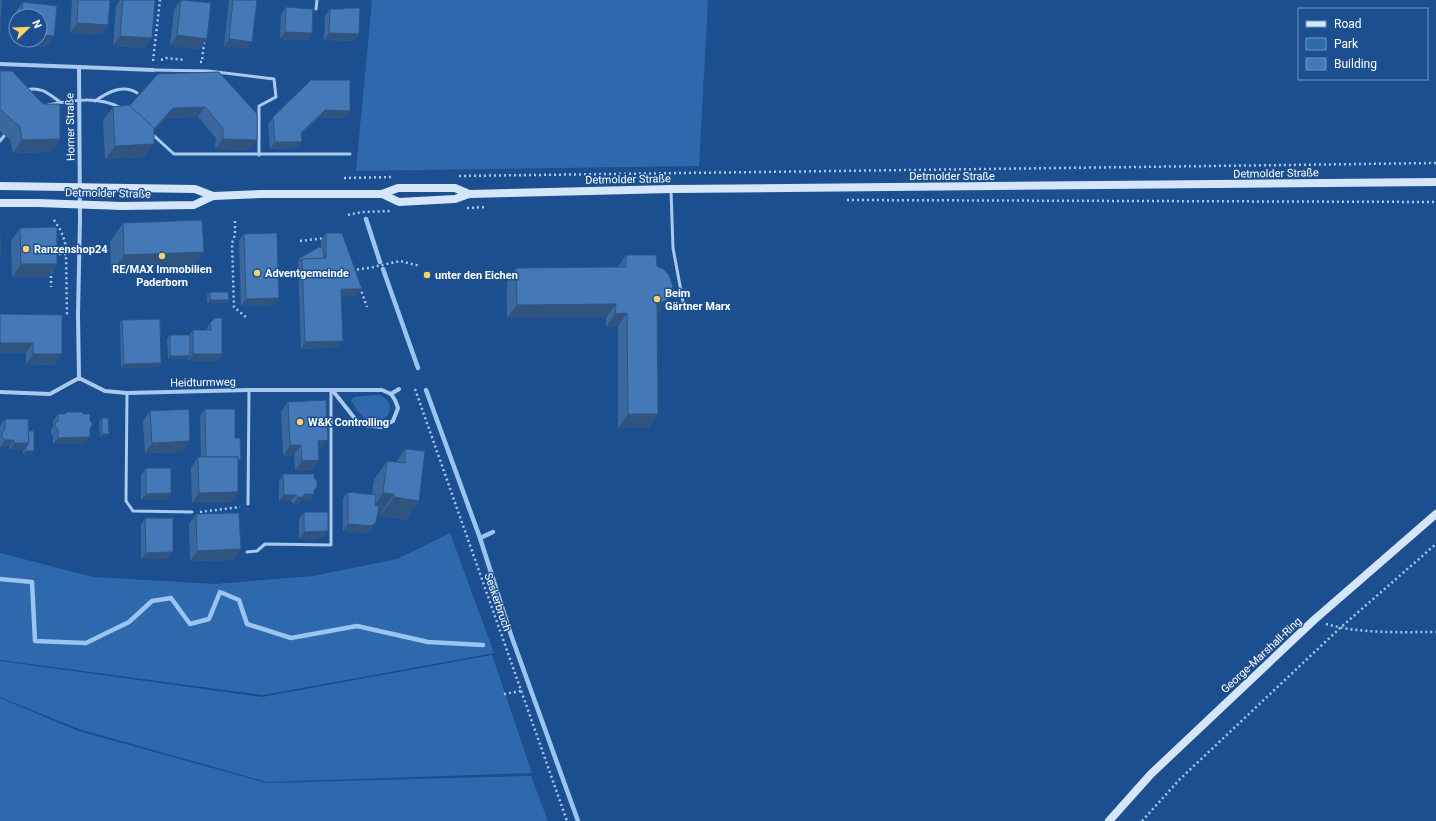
<svg xmlns="http://www.w3.org/2000/svg" width="1436" height="821" viewBox="0 0 1436 821" font-family="Roboto,sans-serif">
<rect width="100%" height="100%" fill="#1b4f8f"/>
<g fill="#2e69ad">
<path d="M372,0H708L699,166L356,171Z"/>
<path d="M378,395C408,404 374,447 351,400L354,397Z"/>
<path d="M450,533L494,653L263,695L0,660V553L93,577L216,584L313,576L397,559Z"/>
<path d="M492,655L532,773L267,782L79,729L0,697V661L262,697Z"/>
<path d="M0,698L78,731L267,783L531,776L548,821H0Z"/>
</g>
<g fill="none" stroke-linecap="round" stroke-linejoin="round">
<g stroke="#9cc4f0" stroke-width="4.5">
<path d="M366,219L380,262"/>
<path d="M383,269L418,368"/>
<path d="M426,390L480,538L511,635L578,821"/>
<path d="M480,538L493,532"/>
<path d="M0,579L32,582L35,641L86,643L129,622L152,601L171,598L190,624L209,619L220,592L239,600L247,624L291,638L357,626L428,642L483,645"/>
</g>
<g stroke="#a9c9ee" stroke-width="2.5" stroke-dasharray="2 3" stroke-linecap="butt">
<path d="M161,60L166,58L185,60"/>
<path d="M153,61L160,0"/>
<path d="M200,62H202L204,42"/>
<path d="M459,176L1436,163"/>
<path d="M344,178L392,177"/>
<path d="M847,200L1436,202"/>
<path d="M467,208L486,207"/>
<path d="M348,215L362,212L392,211"/>
<path d="M54,220L61,231L65,242L66,254L67,316"/>
<path d="M235,221V235L232,243L234,307L247,318"/>
<path d="M300,241L325,238"/>
<path d="M54,254H66"/>
<path d="M352,270L369,268L400,261L420,266"/>
<path d="M51,271V287"/>
<path d="M360,287L367,307"/>
<path d="M415,389L567,821"/>
<path d="M200,512L240,507"/>
<path d="M1326,624C1361,634 1399,632 1436,632"/>
<path d="M504,694L521,691"/>
<path d="M1142,821L1180,779L1340,628L1436,544"/>
</g>
<g stroke="#a9c9ee" stroke-width="3">
<path d="M316,9L317,0"/>
<path d="M153,70L208,71L274,79L276,97L259,106V155"/>
<path d="M26,90C41,86 49,94 60,102"/>
<path d="M95,101C108,92 123,84 137,93"/>
<path d="M48,105C72,100 99,96 121,108"/>
<path d="M152,134L174,154H350"/>
<path d="M0,141L4,136"/>
<path d="M671,191L673,248L684,307"/>
<path d="M127,393L126,501L133,511L192,512"/>
<path d="M248,504L249,390"/>
<path d="M247,552L257,551L265,544L331,545V391"/>
</g>
<g stroke="#a9c9ee" stroke-width="4">
<path d="M0,64L79,67"/>
<path d="M79,378L78,315L80,219L79,67L153,70"/>
<path d="M333,391L356,420L365,425L381,427L393,421L398,408L395,400L391,394"/>
<path d="M0,392L50,394L79,378L105,391L127,393L249,390H382L391,394L399,389"/>
</g>
<g stroke="#d6e6fa" stroke-width="8">
<path d="M0,186L195,189L213,196"/>
<path d="M382,194L399,202L455,199L469,194L671,189L1436,182"/>
<path d="M0,203H38L122,206L194,205L213,196L262,194H382L398,188H455L469,194"/>
<path d="M1109,821L1151,774L1314,620L1436,514"/>
</g>
</g>
<g fill="#3a679d" fill-rule="evenodd">
<path d="M72,0H110L108,25L101,35L70,33Z"/>
<path d="M120,0H155L145,48L113,46L116,6Z"/>
<path d="M181,0H186L200,49L170,46L174,10Z"/>
<path d="M229,0H257L247,48L224,46Z"/>
<path d="M23,2L57,6L54,36L46,46L13,43L16,12ZM16,16H40V40H16Z"/>
<path d="M286,7L312,33L307,40L280,39L281,14Z"/>
<path d="M344,8L359,34L354,41L324,40L325,16L330,9H343Z"/>
<path d="M0,71L51,152L13,153L10,140L0,131Z"/>
<path d="M219,72L250,150L215,149L216,138L198,117L166,118L154,131L144,157L105,159L103,120L113,107L129,105Z"/>
<path d="M350,111L345,118L320,117L301,135L302,142L297,148L270,149L268,124L273,117Z"/>
<path d="M123,223L204,252L190,271L111,274L110,242Z"/>
<path d="M20,228L57,264L48,278H12L11,241Z"/>
<path d="M326,233L357,296H342L338,347L301,349L298,261L300,258L321,247V240Z"/>
<path d="M244,234L279,298L275,305L241,306L239,240Z"/>
<path d="M626,255L657,266L662,307L657,314L658,414L648,428H618V326L606,327V318H507V281L516,268L618,267Z"/>
<path d="M210,292L229,300L226,303H207V295Z"/>
<path d="M0,314L62,315L55,365L26,364V353H0Z"/>
<path d="M122,320L161,363L159,367L121,368L120,323Z"/>
<path d="M210,323L222,354L218,361H188V359H168L167,339L170,335H189L193,330H206Z"/>
<path d="M288,402L321,450H318L319,460L312,470L295,471L294,455L283,456L281,412Z"/>
<path d="M205,409L235,438L238,464L231,503H192L191,468L198,457H201L200,416Z"/>
<path d="M150,411L183,452L145,453L143,421Z"/>
<path d="M58,414H83L90,429L85,444H53V436L51,434V430L53,427V421Z"/>
<path d="M102,418L106,437H100L99,421Z"/>
<path d="M5,419L28,431L34,451L32,455L23,454V450H9V446L0,447V426Z"/>
<path d="M405,449L419,501L406,520L380,516L381,513H378L376,522L372,529L366,533L343,531V498L348,492L372,494L374,480L387,461L396,462Z"/>
<path d="M146,468L171,493L167,500H141V475Z"/>
<path d="M283,474L314,478V491L310,501H301L298,504H293L291,501H279V481Z"/>
<path d="M304,512L328,531L323,538L299,539V519Z"/>
<path d="M196,514L234,560L190,561L189,524Z"/>
<path d="M145,518L168,559H141V525Z"/>
</g>
<g fill="#305480">
<path d="M77,23L108,25L101,35L70,33Z"/>
<path d="M285,32L312,33L307,40L280,39Z"/>
<path d="M329,33L359,34L354,41L324,40Z"/>
<path d="M40,35L54,36L46,46L13,43L16,38V40H40Z"/>
<path d="M177,35L207,39L200,49L170,46Z"/>
<path d="M120,36L152,38L145,48L113,46Z"/>
<path d="M229,39L252,42L247,48L224,46Z"/>
<path d="M205,107L198,117L166,118L145,141L152,131L173,108Z"/>
<path d="M325,110L350,111L345,118L320,117L297,140L301,133Z"/>
<path d="M60,139L51,152L13,153L22,140Z"/>
<path d="M223,139L257,140L250,150L215,149Z"/>
<path d="M275,142H302L297,148L270,149Z"/>
<path d="M154,144L144,157L105,159L115,146Z"/>
<path d="M204,252L190,271L111,274L124,255Z"/>
<path d="M21,264H57L48,278H12Z"/>
<path d="M341,289H362L357,296H337Z"/>
<path d="M671,294L657,313L647,318L657,304Z"/>
<path d="M279,298L275,305L241,306L246,299Z"/>
<path d="M210,300H229L226,303H207Z"/>
<path d="M616,304L606,318H507L517,305Z"/>
<path d="M627,313L618,326L606,327L615,314Z"/>
<path d="M343,341L338,347L301,349L305,342Z"/>
<path d="M0,343H33L26,353H0Z"/>
<path d="M33,354H62L55,365L26,364Z"/>
<path d="M193,354H222L218,361H188Z"/>
<path d="M170,356H190L188,359H168Z"/>
<path d="M161,363L159,367L121,368L124,364Z"/>
<path d="M628,414H658L648,428H618Z"/>
<path d="M102,434H109L106,437H100Z"/>
<path d="M90,437L85,444H53L58,438Z"/>
<path d="M5,440H14L9,446L0,447Z"/>
<path d="M328,440L321,450L311,451L318,441Z"/>
<path d="M190,441L183,452L145,453L152,443Z"/>
<path d="M14,443H29L24,450H9Z"/>
<path d="M290,445H301L294,455L283,456Z"/>
<path d="M26,451H34L32,455L23,454Z"/>
<path d="M319,460L312,470L295,471L302,461Z"/>
<path d="M317,487L312,494H314L310,501H301L298,504H293L298,497L305,494L314,490Z"/>
<path d="M238,492L231,503H192L199,493Z"/>
<path d="M171,493L167,500H141L146,494Z"/>
<path d="M383,493L394,494L381,513L370,512Z"/>
<path d="M284,495H296L291,501H279Z"/>
<path d="M394,497L419,501L406,520L380,516Z"/>
<path d="M376,522L372,529L366,533L343,531L348,524Z"/>
<path d="M328,531L323,538L299,539L304,532Z"/>
<path d="M241,549L234,560L190,561L197,551Z"/>
<path d="M173,552L168,559H141L146,553Z"/>
</g>
<g fill="#4478b7" stroke="#305480">
<path d="M0,0H2L0,34Z"/>
<path d="M78,0H110L108,25L77,23Z"/>
<path d="M123,0H155L152,38L120,36Z"/>
<path d="M181,0L211,3L207,39L177,35Z"/>
<path d="M233,0H257L252,42L229,39Z"/>
<path d="M23,2L57,6L54,36L40,35V16H21Z"/>
<path d="M286,7L313,9L312,33L285,32Z"/>
<path d="M344,8H360L359,34L329,33L330,9H344Z"/>
<path d="M0,71H12L43,104H60V139L22,140L20,127L0,109Z"/>
<path d="M219,72L257,114V140L223,139V128L205,107L173,108L154,129V128L129,106L158,74Z"/>
<path d="M311,80H350V111L325,110L301,133L302,142H275L273,117Z"/>
<path d="M129,105L154,128V144L115,146L113,107Z"/>
<path d="M202,220L204,252L124,255L123,223Z"/>
<path d="M57,227V264H21L20,228Z"/>
<path d="M277,233L279,298L246,299L244,234Z"/>
<path d="M326,233H342L362,289H341L343,341L305,342L302,259L326,258Z"/>
<path d="M0,235L1,255H0Z"/>
<path d="M319,247L323,248L324,258L302,259L300,262V258Z"/>
<path d="M626,255H656L657,266L663,269L669,275L673,286L671,294L667,300L657,304L658,414H628L627,313L615,314L616,304L517,305L516,268L626,267Z"/>
<path d="M210,292H228L229,300H210Z"/>
<path d="M0,314L62,315V354H33V343H0Z"/>
<path d="M215,318H222V354H193V330H211L210,323Z"/>
<path d="M160,319L161,363L124,364L122,320Z"/>
<rect x="170" y="335" width="20" height="21"/>
<path d="M326,400L328,440L318,441L319,460L302,461L301,445H290L288,402Z"/>
<path d="M189,409L190,441L152,443L150,411Z"/>
<path d="M205,409H235V438H240L241,460H238V457H206Z"/>
<path d="M67,412H83V414H90V420L92,423V426L90,428V437L58,438V429L55,427V423L58,421V414H65Z"/>
<path d="M102,418H108L109,434H102Z"/>
<path d="M5,419H28L29,443H14V440H5L2,437V433L5,430Z"/>
<path d="M28,431H34V451H26V447L29,443Z"/>
<path d="M405,449L425,451L419,501L394,497V494L383,493L387,461L405,463Z"/>
<path d="M198,457H238V492L199,493Z"/>
<path d="M146,468H171V493L146,494Z"/>
<path d="M283,474H314V478L317,481V487L314,490V494H305L303,497H298L296,495H284Z"/>
<path d="M348,492L376,495L375,505L379,506L377,517L376,522L371,526L348,524Z"/>
<path d="M304,512H328V531L304,532Z"/>
<path d="M239,513L241,549L197,551L196,514Z"/>
<path d="M145,518H173V552L146,553Z"/>
</g>
<g fill="#ffd166" stroke="#1b4f8f" stroke-width="1.5">
<circle cx="26" cy="249" r="4"/>
<circle cx="162" cy="256" r="4"/>
<circle cx="257" cy="273" r="4"/>
<circle cx="427" cy="275" r="4"/>
<circle cx="657" cy="299" r="4"/>
<circle cx="300" cy="422" r="4"/>
</g>
<g text-anchor="middle" stroke-width="3" stroke-linejoin="round" paint-order="stroke">
<g font-size="11" fill="#fff" stroke="#1b4f8f">
<text transform="translate(70 127) rotate(-91)" y="4">Horner Straße</text>
<text transform="translate(1276 173) rotate(-1)" y="4">Detmolder Straße</text>
<text x="952" y="180">Detmolder Straße</text>
<text transform="translate(628 179) rotate(-1)" y="4">Detmolder Straße</text>
<text transform="translate(108 193) rotate(1)" y="4">Detmolder Straße</text>
<text transform="translate(203 382) rotate(-1)" y="4">Heidturmweg</text>
<text transform="translate(498 602) rotate(71)" y="4">Seskerbruch</text>
<text transform="translate(1261 655) rotate(-43)" y="4">George-Marshall-Ring</text>
</g>
<g font-size="11" font-weight="bold" fill="#fff" stroke="#1b4f8f" text-anchor="start">
<text x="34" y="253">Ranzenshop24</text>
<text x="162" y="273" text-anchor="middle">RE/MAX Immobilien<tspan x="162" dy="13">Paderborn</tspan></text>
<text x="265" y="277">Adventgemeinde</text>
<text x="435" y="279">unter den Eichen</text>
<text x="665" y="297">Beim<tspan x="665" dy="13">Gärtner Marx</tspan></text>
<text x="308" y="426">W&amp;K Controlling</text>
</g>
</g>
<rect x="1298" y="8" width="130" height="72" fill="#1b4f8f" stroke="#7695bc"/>
<rect x="1306" y="21" width="20" height="6" fill="#d6e6fa" stroke="#7695bc"/>
<text x="1334" y="28" font-size="12" fill="#ffffff">Road</text>
<rect x="1306" y="38" width="20" height="12" fill="#2e69ad" stroke="#7695bc"/>
<text x="1334" y="48" font-size="12" fill="#ffffff">Park</text>
<rect x="1306" y="58" width="20" height="12" fill="#4478b7" stroke="#7695bc"/>
<text x="1334" y="68" font-size="12" fill="#ffffff">Building</text>
<g transform="translate(28 28) rotate(67)"><circle r="19" fill="#1b4f8f" stroke="#7695bc"/>
<path d="M0-3L7 15L0 10L-7 15Z" fill="#ffd166"/>
<text y="-6" font-size="11" font-weight="bold" text-anchor="middle" fill="#ffffff">N</text>
</g>
</svg>
